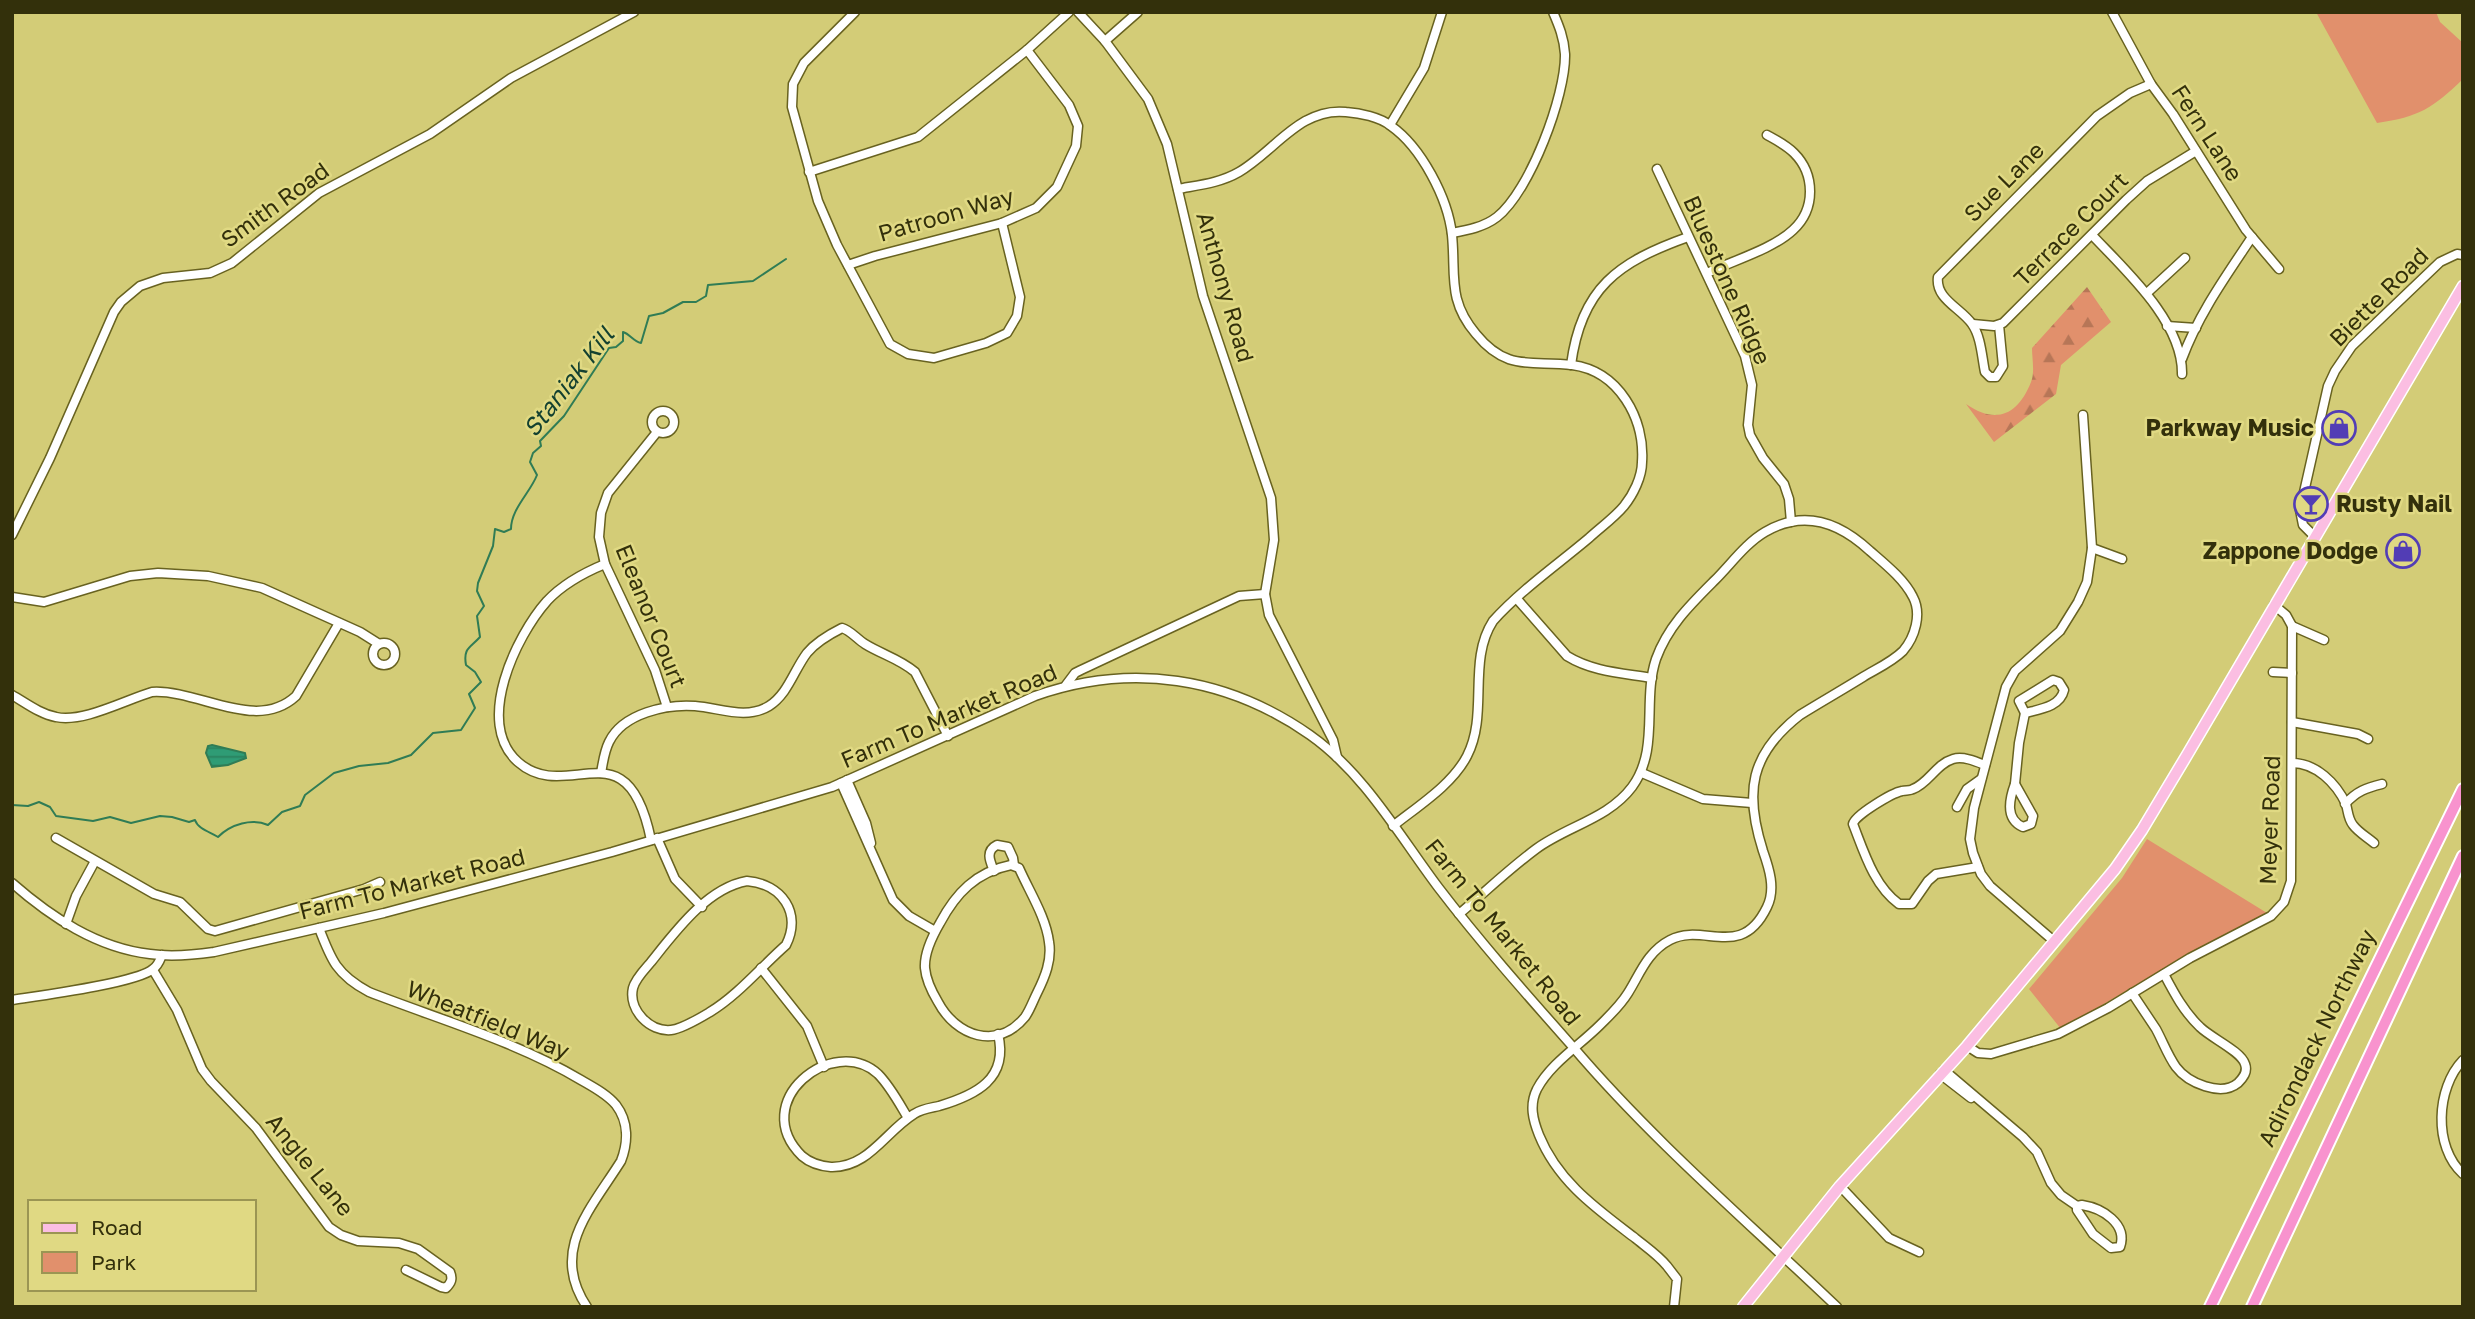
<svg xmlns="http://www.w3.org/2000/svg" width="2475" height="1319" viewBox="0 0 2475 1319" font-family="'Golos Text',sans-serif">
<defs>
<pattern id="forest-firs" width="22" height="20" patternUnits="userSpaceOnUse" patternTransform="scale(1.75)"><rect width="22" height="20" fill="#e1906c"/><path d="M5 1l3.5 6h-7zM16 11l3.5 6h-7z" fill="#b77657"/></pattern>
<pattern id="water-rules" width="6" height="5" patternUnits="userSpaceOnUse" patternTransform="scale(1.75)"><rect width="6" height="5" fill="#2f9c75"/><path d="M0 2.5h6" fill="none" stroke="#29805e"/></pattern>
</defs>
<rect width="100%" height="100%" fill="#d3cc77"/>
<g fill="#e1906c">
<path d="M2316,12H2436L2440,22L2463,43V79C2433,108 2419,117 2377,123Z"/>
<path d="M2147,839L2267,913L2179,960L2061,1029L2029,989L2122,878Z"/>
</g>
<path fill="url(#forest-firs)" d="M2087,287L2111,322L2061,365L2056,394L1994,442L1966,404C1996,425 2018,415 2031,382C2035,373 2032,358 2032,348Z"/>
<path fill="url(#water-rules)" stroke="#307c55" stroke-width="2" d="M212,745L245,753L246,758L228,765L212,767L206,753L208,746Z"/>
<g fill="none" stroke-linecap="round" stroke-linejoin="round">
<path stroke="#307c55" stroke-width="2" d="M12,805L28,806L39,802L50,807L56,816L93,821L110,817L131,823L160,816L172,817L189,822L195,820C198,829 210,832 218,837C231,824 252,818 268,825L282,812L300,806L305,795L334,773L359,766L388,763L411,755L433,733L461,730L475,708L469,694L481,682L475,672L466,665C463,648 470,648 480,637L477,616L484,606L477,591L478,583L493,546L495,529L504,532L511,529C511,509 530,493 537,475L530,462L533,453L541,446L540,441L564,416L609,348L616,347L623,341V332C630,334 633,341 641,343L649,316L663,313L683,302H696L706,296L708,285L753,281L786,259"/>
<g stroke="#686220" stroke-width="11">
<g id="minor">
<path d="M855,12L804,63L793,84L792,107L818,201L837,245L890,344L908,354L934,358L986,343L1007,333L1017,316L1020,297L1002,223"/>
<path d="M1078,12L1105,41L1148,99L1167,144L1203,296L1271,498L1274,540L1265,594L1269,615L1333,740L1337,757"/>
<path d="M2112,12L2151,84L2173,114L2246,230L2279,269"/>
<path d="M1105,41L1138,12"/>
<path d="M1390,125L1424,68L1442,12"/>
<path d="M1657,169L1745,356L1752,385L1748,425L1750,435L1763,458L1784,484L1789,499L1791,522"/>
<path d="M809,172L918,137L1027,50L1069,12"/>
<path d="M1178,189C1199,185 1220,183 1239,172C1274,152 1300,107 1346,112C1360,113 1380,117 1391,126C1421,147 1448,198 1452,235C1456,275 1447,300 1476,334C1507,372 1531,360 1572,365C1619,371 1645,419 1642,462C1642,477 1633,495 1624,506C1614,518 1601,527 1589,538C1557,565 1521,590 1493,621C1467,661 1489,714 1467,756C1452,785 1418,806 1393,826"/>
<path d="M1452,233C1468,230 1484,227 1497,217C1530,191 1566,95 1565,54C1564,38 1559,26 1553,12"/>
<path d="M2092,235C2125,270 2183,322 2182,374"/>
<path d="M848,265L875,256L1002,223L1036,208L1057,187L1076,146L1078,126L1069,105L1027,50"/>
<path d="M1707,273C1732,261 1773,249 1793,230C1816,209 1815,174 1794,153C1786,145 1776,140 1767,135"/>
<path d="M2147,293L2185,258"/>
<path d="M1973,324L1994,326L2003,323L2126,200L2147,181L2196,151"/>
<path d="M1999,325L2003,366L1996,377H1990L1985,372C1982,358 1981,336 1972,324C1961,308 1935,299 1938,277L2097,116L2130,93L2151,84"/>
<path d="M2167,326L2196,328"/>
<path d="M2182,359C2198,315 2226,276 2252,237"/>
<path d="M1571,365C1581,288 1618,262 1688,237"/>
<circle cx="663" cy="422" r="11"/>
<path d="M657,432L608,493L601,513L599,537L605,564L655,670L667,707"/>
<path d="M12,535L50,458L114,312L121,302L140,286L163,278L210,273L232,263L319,193L430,134L511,78L634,12"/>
<path d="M2315,537L2303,525L2300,510L2328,386L2335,371L2352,346L2440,262L2457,254L2463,255"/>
<path d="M2092,548L2122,559"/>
<path d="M605,564C583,573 563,584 547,601C516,636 474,723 518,762C568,806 627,722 651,840"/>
<path d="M12,597L44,602L130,576L158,573L208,576L262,588L360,632L379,644"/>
<path d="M1517,599L1567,656C1593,672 1623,673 1652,678"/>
<path d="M2292,626L2324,640"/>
<circle cx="384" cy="654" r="11"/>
<path d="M2273,672L2292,673"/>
<path d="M2053,680L2059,682L2064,690C2060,707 2040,709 2025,713L2019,701Z"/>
<path d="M1066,685L1075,673L1081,670L1239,596L1265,594"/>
<path d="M12,695C26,703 40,714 56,717C83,723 125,700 152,692C199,689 256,733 296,696L339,623"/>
<path d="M2292,722L2358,734L2368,739"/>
<path d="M2292,763C2316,763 2336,783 2346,804C2348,811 2348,819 2353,825C2358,832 2367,837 2374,843"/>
<path d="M601,773C603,763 604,752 609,742C623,713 667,704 695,706C720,708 746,720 769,706C788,694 794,670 807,653C816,642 830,634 842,628C850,630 857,639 865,644C881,654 900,659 915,672L948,736"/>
<path d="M1642,773L1703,799L1752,803"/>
<path d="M847,780L866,823L871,843"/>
<path d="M841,783L893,900L909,916L935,931"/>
<path d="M2015,784L2033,816L2031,824L2023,827C2005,819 2009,800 2015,784Z"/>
<path d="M2015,784L2019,743L2025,713"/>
<path d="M2345,804C2357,791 2366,788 2382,784"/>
<path d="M1957,807L1967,789L1981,779"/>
<path d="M56,838L154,894L180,902L208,929L215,931L364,889L380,882"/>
<path d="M657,838L675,879L702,907"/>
<path d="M1011,865L1019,868C1029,891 1046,917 1049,942C1052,960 1045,977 1037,993C1033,1001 1030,1010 1025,1017C997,1051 956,1036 938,1002C932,992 926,980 925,968C924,953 933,935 940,923C956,893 976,872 1011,865Z"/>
<path d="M1978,867L1936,874L1928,881L1912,904H1899C1874,886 1864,852 1853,824C1855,815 1892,793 1902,791C1906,790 1910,791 1913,789C1929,783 1936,764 1953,759C1963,756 1975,761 1985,765"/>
<path d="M994,871C990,861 985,851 997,845L1008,847L1013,858L1014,865"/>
<path d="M747,881C782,884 802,913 786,945C761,967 738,995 710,1012C700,1018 682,1029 671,1030C650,1032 628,1010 633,988C635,979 645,969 651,962C675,932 707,888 747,881Z"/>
<path d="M12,883C51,917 97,948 150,954C171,957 193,955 214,952L384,913L612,852L832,787L1035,696C1131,662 1227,677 1310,735C1364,773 1399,835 1438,887C1480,942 1527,995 1573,1047C1653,1141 1748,1222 1837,1307"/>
<path d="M1459,914C1484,893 1509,869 1536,849C1567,826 1608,819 1632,787C1660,749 1642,701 1656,659C1668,626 1691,604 1715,580C1731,564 1746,543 1765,532C1804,509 1839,522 1870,551C1885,564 1904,579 1913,597C1922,614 1915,637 1903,651C1892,662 1876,669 1863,677C1842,690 1821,702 1800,715C1750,754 1744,792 1763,851C1769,868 1776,889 1767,907C1741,961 1704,922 1670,940C1647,952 1640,974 1628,993C1620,1006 1610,1015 1600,1025C1579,1046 1551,1063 1537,1089C1529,1105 1533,1120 1539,1135C1558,1182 1597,1209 1635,1238C1646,1247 1658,1255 1667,1266L1677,1279L1674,1307"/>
<path d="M66,924L76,896L95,861"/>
<path d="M319,928C331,960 337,975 369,992C438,1019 518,1042 581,1080C593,1087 607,1094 616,1105C629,1122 628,1143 621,1161C591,1209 549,1251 587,1307"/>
<path d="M2055,942L1990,886L1981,874L1973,853L1970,839L1974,808L2006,687L2015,671L2060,631L2078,602L2087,582L2092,548L2083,415"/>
<path d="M761,968L807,1026L824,1067"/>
<path d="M153,970L177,1010L202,1069L211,1081L256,1128L329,1227L341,1235L358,1241L399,1243L418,1249L450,1272C453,1279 451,1283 446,1288L441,1287L406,1270"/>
<path d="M2132,993C2140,1005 2148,1017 2156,1029C2163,1042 2168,1056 2176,1067C2188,1083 2221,1097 2238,1083C2243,1078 2248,1072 2245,1064C2241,1051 2211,1038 2200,1027C2184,1012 2174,993 2164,974"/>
<path d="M12,1000C38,996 137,983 153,969C158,966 160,960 162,955"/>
<path d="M1967,1046L1978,1053L1991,1054L2058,1034L2108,1008L2190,958L2271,916L2284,902L2291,881L2292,626L2286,615L2274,605"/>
<path d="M2463,1060C2436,1088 2433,1147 2463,1174"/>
<path d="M1944,1070L2023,1137L2037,1152L2051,1183L2061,1195L2077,1206"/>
<path d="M1940,1074L1971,1098"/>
<path d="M908,1118C899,1103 890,1086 878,1074C833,1033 747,1102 802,1156C810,1163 820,1166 831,1167C868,1168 885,1132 914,1114C921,1109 930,1108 939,1106C976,1095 1009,1079 998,1034"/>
<path d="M1840,1186L1889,1238L1919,1252"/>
<path d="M2082,1205C2102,1208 2128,1224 2120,1247L2111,1248L2093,1234L2077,1210V1206Z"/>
</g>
</g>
<g stroke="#fff" stroke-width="13">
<path id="major" d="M1743,1307L1840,1186L1967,1046L2115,869L2142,830L2187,755L2463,286"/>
</g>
<g stroke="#fff" stroke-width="14">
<g id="highway">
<path d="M2210,1307L2463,789"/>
<path d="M2252,1307L2463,856"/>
</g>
</g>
<use href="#minor" stroke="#fff" stroke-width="8"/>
<use href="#major" stroke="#fbbee2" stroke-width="10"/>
<use href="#highway" stroke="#f893ce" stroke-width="10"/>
</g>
<defs>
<g id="shop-ring" transform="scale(1.75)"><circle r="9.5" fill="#e0d983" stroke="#523db5" stroke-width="1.5"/><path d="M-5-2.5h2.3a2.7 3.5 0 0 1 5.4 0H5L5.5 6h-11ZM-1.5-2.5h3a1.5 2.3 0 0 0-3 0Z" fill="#523db5"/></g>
<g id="bar-ring" transform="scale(1.75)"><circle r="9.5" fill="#e0d983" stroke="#523db5" stroke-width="1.5"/><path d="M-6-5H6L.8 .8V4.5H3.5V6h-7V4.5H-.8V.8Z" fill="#523db5"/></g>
</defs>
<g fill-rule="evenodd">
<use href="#shop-ring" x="2339" y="428"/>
<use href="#bar-ring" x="2311" y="504"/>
<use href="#shop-ring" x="2403" y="551"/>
</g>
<g text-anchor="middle" stroke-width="5" stroke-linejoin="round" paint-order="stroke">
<g font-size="23" fill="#33300b" stroke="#e0d983">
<text transform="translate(2207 133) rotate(57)" y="8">Fern Lane</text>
<text transform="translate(2004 182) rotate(-45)" y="8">Sue Lane</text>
<text transform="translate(275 205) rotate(-36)" y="8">Smith Road</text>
<text transform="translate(946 215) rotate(-16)" y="8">Patroon Way</text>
<text transform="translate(2071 229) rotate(-45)" y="8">Terrace Court</text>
<text transform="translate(1727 280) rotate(66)" y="8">Bluestone Ridge</text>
<text transform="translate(1225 287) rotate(74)" y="8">Anthony Road</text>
<text transform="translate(2379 297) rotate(-45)" y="8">Biette Road</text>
<text transform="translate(651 616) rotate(68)" y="8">Eleanor Court</text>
<text transform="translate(949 716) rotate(-23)" y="8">Farm To Market Road</text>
<text transform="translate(2270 820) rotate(-88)" y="8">Meyer Road</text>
<text transform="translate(412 884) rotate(-14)" y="8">Farm To Market Road</text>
<text transform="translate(1503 932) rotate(51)" y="8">Farm To Market Road</text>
<text transform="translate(488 1020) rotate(22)" y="8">Wheatfield Way</text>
<text transform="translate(2317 1038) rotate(-64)" y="8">Adirondack Northway</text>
<text transform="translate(310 1165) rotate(51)" y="8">Angle Lane</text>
</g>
<g font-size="23" font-weight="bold" fill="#33300b" stroke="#e0d983" text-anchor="end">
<text x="2314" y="436">Parkway Music</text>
<text x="2336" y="512" text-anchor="start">Rusty Nail</text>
<text x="2378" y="559">Zappone Dodge</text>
</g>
<g font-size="24" font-style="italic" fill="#144130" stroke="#e0d983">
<text transform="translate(569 382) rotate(-52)" y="8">Staniak Kill</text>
</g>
</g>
<rect width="2475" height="1319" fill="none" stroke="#33300b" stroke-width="28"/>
<rect x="28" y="1200" width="228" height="91" fill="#e0d983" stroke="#9b9553" stroke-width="2"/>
<rect x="42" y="1223" width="35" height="10" fill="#fbbee2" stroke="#9b9553" stroke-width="2"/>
<text x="91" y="1235" font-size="21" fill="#33300b">Road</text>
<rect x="42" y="1252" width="35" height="21" fill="#e1906c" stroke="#9b9553" stroke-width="2"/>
<text x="91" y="1270" font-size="21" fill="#33300b">Park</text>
</svg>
